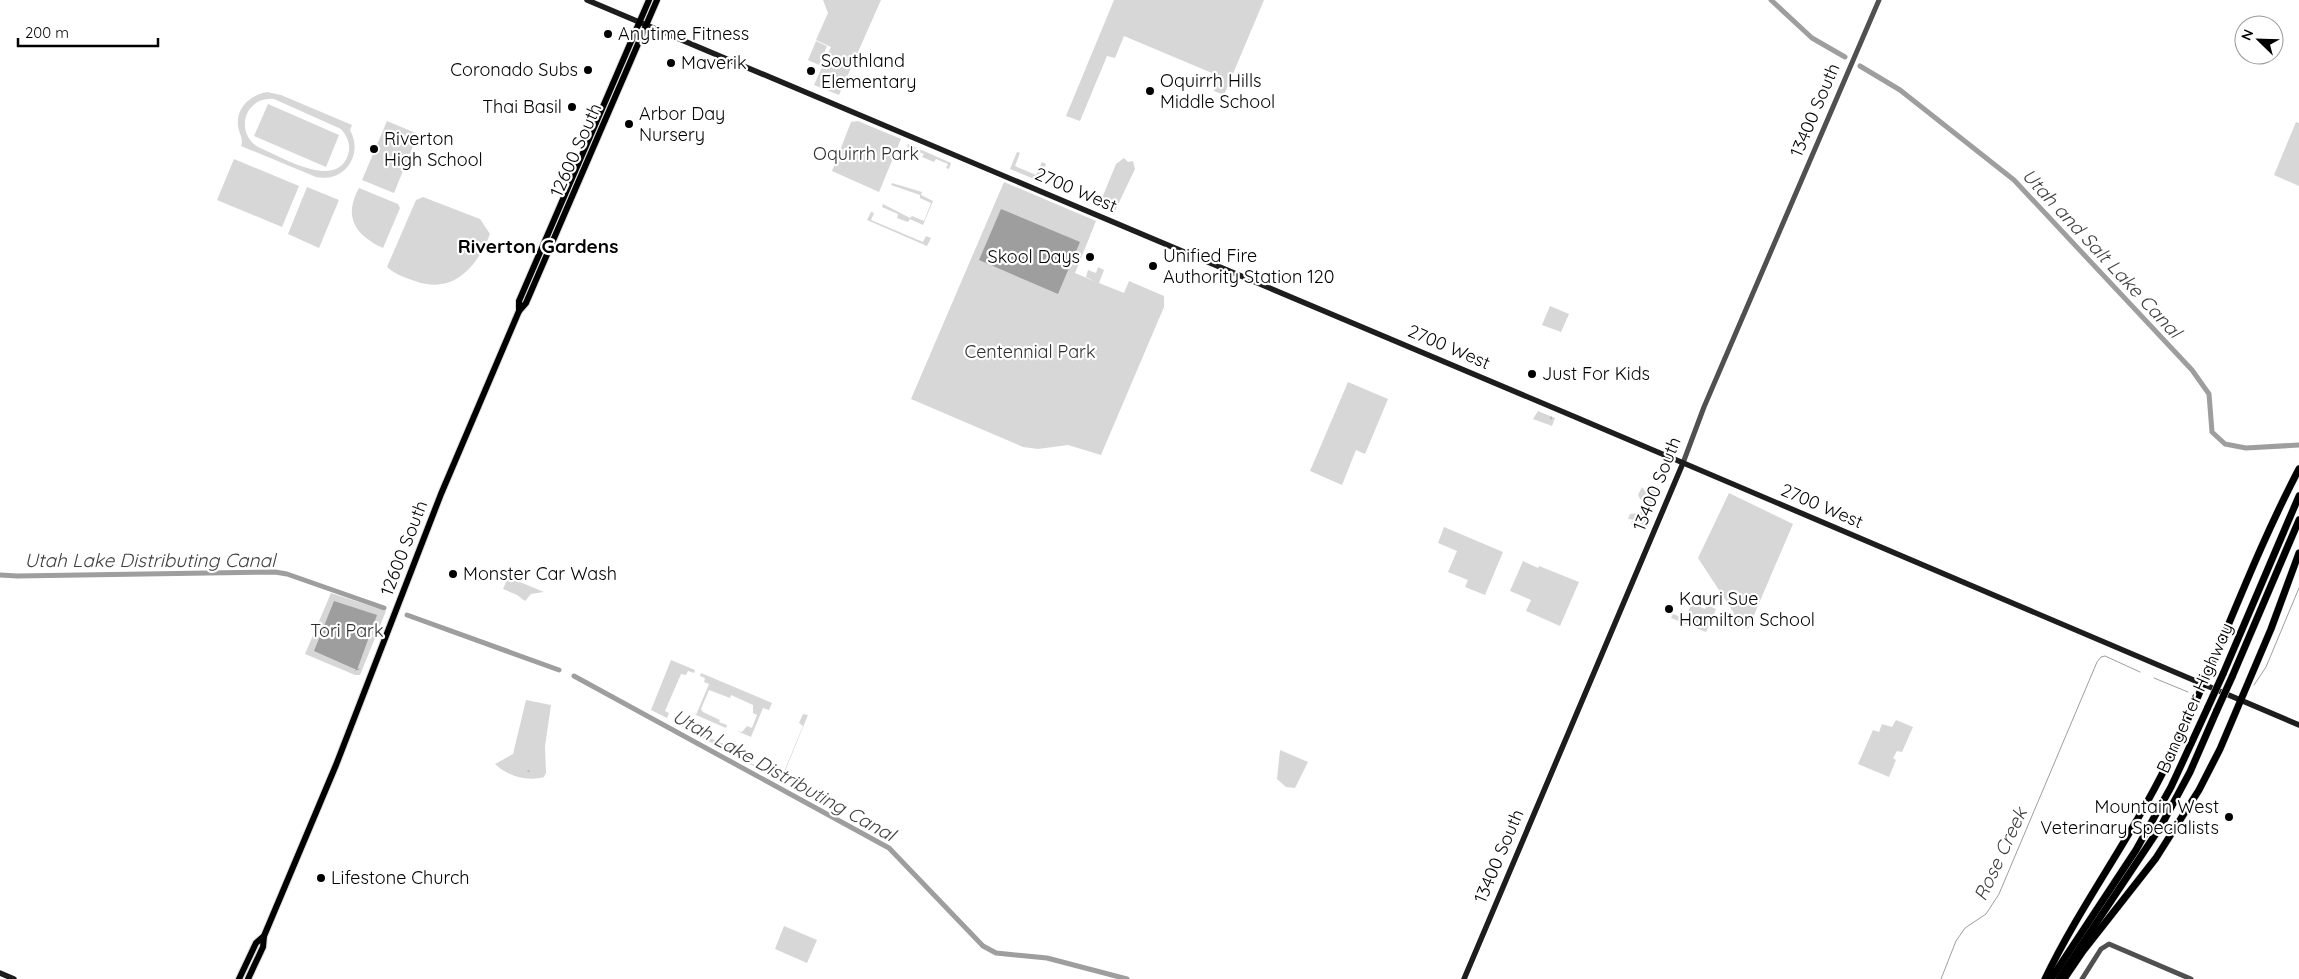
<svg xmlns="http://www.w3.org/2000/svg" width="2299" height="979" viewBox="0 0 2299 979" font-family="Quicksand,sans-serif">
<rect width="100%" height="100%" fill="#fff"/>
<g fill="#d7d7d7" fill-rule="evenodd">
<path d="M823,0H881L839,95L814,85L831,47L816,40L828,13Z"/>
<path d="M1114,0H1264L1224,95L1214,91L1219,76L1124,36L1115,58L1107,56L1080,121L1066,116Z"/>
<path d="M816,41L827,46L819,65L808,60Z"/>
<path d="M267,92L281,95L352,125L350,130C364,155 344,183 316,177L241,146C244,139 239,134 238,126C236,108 250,95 267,92ZM274,99L341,129C348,137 351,145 348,155C336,191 280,156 258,147C234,132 245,96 274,99Z"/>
<path d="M268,104L339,135L326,167L254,136Z"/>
<path d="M387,121L418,134L394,193L362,180Z"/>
<path d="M858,121L901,139L879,192L832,171L851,122Z"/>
<path d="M2296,122L2299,123V186L2274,175Z"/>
<path d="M908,144L951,163L949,169L946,168L948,164L936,159L934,162L922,157L924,154L907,147Z"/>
<path d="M1017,152L1020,153L1015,166L1036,175L1042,162L1046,164L1039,181L1010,169Z"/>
<path d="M1124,158L1128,162L1133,161L1135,169L1114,213L1100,206V203L1116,164Z"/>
<path d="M234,159L299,186L282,227L217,200Z"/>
<path d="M1004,182L1096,221L1075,273L1096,282L1086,277L1088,270L1096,273L1098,267L1104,270L1099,283L1124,293L1129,281L1164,296V307L1101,455L1068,445L1038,449L1023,447L911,399Z"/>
<path d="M892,183L922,192L921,195L933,201L923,225L910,219L908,222L897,218L898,214L882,207L883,204L910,218L912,216L924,221L931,203L920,198V195L891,185Z"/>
<path d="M307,187L339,200L319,248L288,234Z"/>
<path d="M359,188L398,204L400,208L383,248C355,235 343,217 359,188Z"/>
<path d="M423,197L480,219L490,234C477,267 453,295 415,281C405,278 395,274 387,267L416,200Z"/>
<path d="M871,212L874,213L871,220L923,242L926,236L931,238L927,246L867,220Z"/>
<path d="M1550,306L1569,314L1561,332L1542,325Z"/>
<path d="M1348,382L1388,399L1365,454L1356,450L1342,485L1310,471Z"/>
<path d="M1538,411L1555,418L1552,426L1533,419Z"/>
<path d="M1642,487L1645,491L1646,487L1658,492L1643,529L1631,524L1632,521H1635L1636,520L1628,519L1630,514L1639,513L1645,508L1646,503L1640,499L1638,495Z"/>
<path d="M1729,493L1793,524L1748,629L1730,622L1734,613L1698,558Z"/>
<path d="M1444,527L1503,552L1485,595L1465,587L1468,580L1448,572L1457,551L1438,543Z"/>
<path d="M1523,561L1538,568L1539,566L1579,582L1560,626L1526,611L1531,600L1510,591Z"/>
<path d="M508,577L544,592L531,594L525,601L517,595L503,589Z"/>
<path d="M331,593L386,611L360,675H355L305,654Z"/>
<path d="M1691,603L1705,609L1707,605L1716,609L1706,632L1671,618L1673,614L1686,619Z"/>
<path d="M671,660L695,670L694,673L688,671L686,675L681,674L665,711L669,713L667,718L651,710Z"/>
<path d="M701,673L772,703L769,710L763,708L751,737L737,731L742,732L747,726L752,728L757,715L753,713V705L731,695L730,698L709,690L701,709L703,712L720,720L719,722L727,725L726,728L696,715L709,684L704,682L705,678L700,676Z"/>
<path d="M526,700L551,705L545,746L546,773L544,777C526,782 508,776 495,764L513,754Z"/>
<path d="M803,714L808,715L781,781L744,761L745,757L748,758L747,761L776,777L779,772L783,774L803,726L799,723Z"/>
<path d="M1896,720L1913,727L1902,752L1897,751L1893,758L1896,760L1889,777L1858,764L1873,730L1879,732L1882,724L1892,727Z"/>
<path d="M674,722L742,752L739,758Z"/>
<path d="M1280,750L1308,762L1295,788L1286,787L1277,779Z"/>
<path d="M784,926L817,940L807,963L775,949Z"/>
</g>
<g fill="#9e9e9e">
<path d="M1001,209L1080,242L1058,294L979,260Z"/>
<path d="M334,601L377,615L357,670L314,651Z"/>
</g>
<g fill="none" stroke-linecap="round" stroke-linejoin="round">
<g stroke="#9e9e9e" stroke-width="1">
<path d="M1551,417V419"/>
<path d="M375,625L376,622"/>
<path d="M356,670L359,669"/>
<path d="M2154,678L2188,692"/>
<path d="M2254,685L2266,667L2299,588"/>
<path d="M528,771H529"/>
<path d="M1941,979L1956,941L1965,928L1986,914L1999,894L2097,662L2101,657L2105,656L2140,672"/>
</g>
<g stroke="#9e9e9e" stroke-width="5">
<path d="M1771,0L1812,38L1845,57"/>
<path d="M1860,66L1900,90L2014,180L2192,370L2209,394L2212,432L2225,444L2246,448L2299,445"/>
<path d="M0,575L17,576L275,572L287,574L384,608"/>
<path d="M407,615L559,670"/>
<path d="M574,676L889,848L983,946L996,953L1047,958L1127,979"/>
</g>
<g stroke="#dbdbdb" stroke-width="8">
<g id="primary">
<path d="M519,311V301L649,0"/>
<path d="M239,979L256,943L264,936"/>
<path d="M248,979L263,947L264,936L336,765L441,494L519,311L526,303L657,0"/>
</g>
</g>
<g stroke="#dbdbdb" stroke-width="8">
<g id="motorway">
<path d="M2223,674L2299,496"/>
<path d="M2232,677L2299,520"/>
<path d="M2045,979C2081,904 2132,837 2168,762C2215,666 2249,564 2299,469"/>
<path d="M2051,979L2136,850L2171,787L2208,707"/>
<path d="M2059,979L2161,826L2190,772L2217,710"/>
<path d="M2064,979L2083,951L2156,858L2199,790L2220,749L2271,629L2299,553"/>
</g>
</g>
<g stroke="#505050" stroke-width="5">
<path d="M1683,463L1704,407L1879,0"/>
<path d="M2082,979L2101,949L2109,944L2191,979"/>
</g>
<g stroke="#1d1d1d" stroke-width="5.5">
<path d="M587,0L1580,419L2299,725"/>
<path d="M0,973L14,979"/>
<path d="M1464,979L1683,463"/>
</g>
<use href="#primary" stroke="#000" stroke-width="6"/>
<use href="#motorway" stroke="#000" stroke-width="7"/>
<g stroke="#dbdbdb" stroke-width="8" stroke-linecap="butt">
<g id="motorway-bridge">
<path d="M2208,707L2223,674"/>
<path d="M2217,710L2232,677"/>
</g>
</g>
<use href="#motorway-bridge" stroke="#000" stroke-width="7"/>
</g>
<g fill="#000" stroke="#fff" stroke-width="2">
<circle cx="608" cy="34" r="5"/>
<circle cx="671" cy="63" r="5"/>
<circle cx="588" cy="70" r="5"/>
<circle cx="811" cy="71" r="5"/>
<circle cx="1150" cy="91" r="5"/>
<circle cx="572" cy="107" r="5"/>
<circle cx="629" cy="124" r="5"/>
<circle cx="374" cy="149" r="5"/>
<circle cx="1090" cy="257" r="5"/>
<circle cx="1153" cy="266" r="5"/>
<circle cx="1532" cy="374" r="5"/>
<circle cx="453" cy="574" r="5"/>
<circle cx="1669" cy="609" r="5"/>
<circle cx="2229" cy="817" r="5"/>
<circle cx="321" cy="878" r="5"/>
</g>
<g text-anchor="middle" stroke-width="4.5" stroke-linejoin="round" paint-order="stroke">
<g font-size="18" fill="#000" stroke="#fff" text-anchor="start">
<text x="618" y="40">Anytime Fitness</text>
<text x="821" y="67">Southland<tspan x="821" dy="21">Elementary</tspan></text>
<text x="681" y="69">Maverik</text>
<text x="578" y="76" text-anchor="end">Coronado Subs</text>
<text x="1160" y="87">Oquirrh Hills<tspan x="1160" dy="21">Middle School</tspan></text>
<text x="562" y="113" text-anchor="end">Thai Basil</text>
<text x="639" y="120">Arbor Day<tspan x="639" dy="21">Nursery</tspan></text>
<text x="384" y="145">Riverton<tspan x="384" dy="21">High School</tspan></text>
<text x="1163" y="262">Unified Fire<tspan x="1163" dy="21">Authority Station 120</tspan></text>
<text x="1080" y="263" text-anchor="end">Skool Days</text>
<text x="1542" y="380">Just For Kids</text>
<text x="463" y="580">Monster Car Wash</text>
<text x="1679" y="605">Kauri Sue<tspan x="1679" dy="21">Hamilton School</tspan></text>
<text x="2219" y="813" text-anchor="end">Mountain West<tspan x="2219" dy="21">Veterinary Specialists</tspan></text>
<text x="331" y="884">Lifestone Church</text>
</g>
<g font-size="18" fill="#000" stroke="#fff">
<text transform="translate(1815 110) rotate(-67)" y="6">13400 South</text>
<text transform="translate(576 150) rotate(-66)" y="6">12600 South</text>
<text transform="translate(1076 190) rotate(23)" y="6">2700 West</text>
<text transform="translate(1449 347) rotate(23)" y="6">2700 West</text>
<text transform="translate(1657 484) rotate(-68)" y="6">13400 South</text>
<text transform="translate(1822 506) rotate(23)" y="6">2700 West</text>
<text transform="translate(404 548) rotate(-69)" y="6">12600 South</text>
<text transform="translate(2195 698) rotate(-66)" y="6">Bangerter Highway</text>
<text transform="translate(1499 856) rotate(-67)" y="6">13400 South</text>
</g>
<g font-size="18" fill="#2e2e2e" stroke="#fff">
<text x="866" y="160">Oquirrh Park</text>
<text x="1030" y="358">Centennial Park</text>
<text x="347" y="637">Tori Park</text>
</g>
<g font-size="19" font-weight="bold" fill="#000" stroke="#fff">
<text x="538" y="253">Riverton Gardens</text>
</g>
<g font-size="19" font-style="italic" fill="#3f3f3f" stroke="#fff">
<text transform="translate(2102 253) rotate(47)" y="7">Utah and Salt Lake Canal</text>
<text x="150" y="567">Utah Lake Distributing Canal</text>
<text transform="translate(784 775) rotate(29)" y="7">Utah Lake Distributing Canal</text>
<text transform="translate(2000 854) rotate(-65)" y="7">Rose Creek</text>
</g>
</g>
<g transform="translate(2259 40) rotate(293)"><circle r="24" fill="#ffffff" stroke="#999999"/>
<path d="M0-4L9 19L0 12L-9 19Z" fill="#000000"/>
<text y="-8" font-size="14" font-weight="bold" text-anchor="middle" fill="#000000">N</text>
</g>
<path d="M18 38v8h140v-8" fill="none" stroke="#000000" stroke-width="2.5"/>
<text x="25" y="38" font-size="15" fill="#000000" stroke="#ffffff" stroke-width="4" paint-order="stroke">200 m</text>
</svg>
